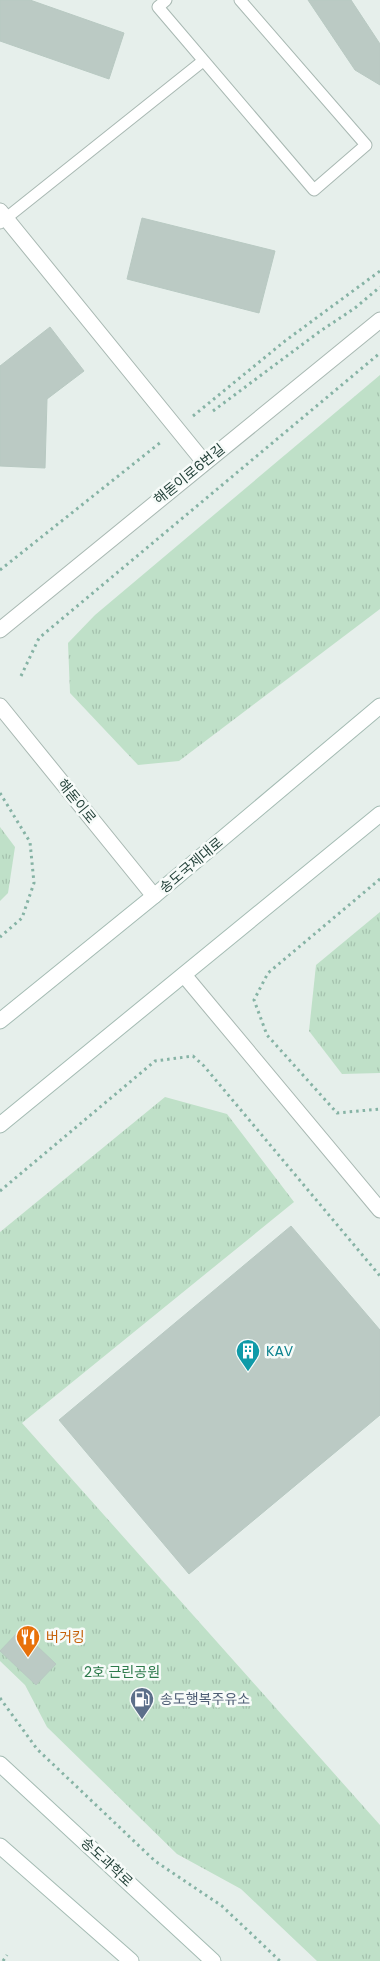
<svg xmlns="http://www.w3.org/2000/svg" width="380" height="1961" viewBox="0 0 380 1961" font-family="Poppins,'Noto Sans KR',sans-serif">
<defs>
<pattern id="park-tufts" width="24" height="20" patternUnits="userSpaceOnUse" patternTransform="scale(1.25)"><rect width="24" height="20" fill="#bfe0c8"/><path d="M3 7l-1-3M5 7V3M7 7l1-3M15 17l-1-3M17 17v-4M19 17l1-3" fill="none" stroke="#a4c1ad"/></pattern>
</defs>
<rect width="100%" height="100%" fill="#e6efeb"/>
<g fill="url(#park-tufts)">
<path d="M380,375V609L179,761L138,765L70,693L68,643L95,615Z"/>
<path d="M0,827L15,847L8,893L0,901Z"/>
<path d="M380,912V1073L342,1074L309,1031L316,965Z"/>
<path d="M165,1097L227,1114L294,1202L22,1423L380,1825V1961H317L241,1889L177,1854L47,1727L25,1685L0,1661V1232Z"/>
</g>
<g fill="#bbcac4" stroke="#b8c9c2">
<path d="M0,0H30L124,33L109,79L0,41Z"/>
<path d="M308,0H351L380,44V85L355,70Z"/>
<path d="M142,218L275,251L259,313L127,279Z"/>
<path d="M50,327L84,371L47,399L45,468L0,466V366Z"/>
<path d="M291,1226L380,1330V1415L189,1574L59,1420Z"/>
<path d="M20,1630L56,1664L36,1685L0,1651Z"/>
</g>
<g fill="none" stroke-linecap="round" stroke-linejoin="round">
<g stroke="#a8b8b2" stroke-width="13">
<g id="service">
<path d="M166,0L158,7L314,190L366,145L240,0"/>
<path d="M0,223L203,61"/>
</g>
</g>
<g stroke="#a8b8b2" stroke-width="17">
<g id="minor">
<path d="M0,211L204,462"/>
<path d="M0,630L380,320"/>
<path d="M184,975L380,1210"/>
</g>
</g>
<g stroke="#a8b8b2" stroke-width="17">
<path id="tertiary" d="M0,706L154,896"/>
</g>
<g stroke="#a4bbb3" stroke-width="17">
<g id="secondary">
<path d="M0,1021L154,896L380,706"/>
<path d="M0,1125L380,814"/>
<path d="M0,1764L213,1961"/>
<path d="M0,1846L131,1961"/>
</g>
</g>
<g stroke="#86b3a5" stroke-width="3" stroke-dasharray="2.5 4" stroke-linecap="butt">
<path d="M213,411L319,332L355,308L380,287"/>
<path d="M193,416L285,341L380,271"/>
<path d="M0,570L161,442"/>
<path d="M21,676L39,638L380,353"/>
<path d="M0,793L30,842L34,883L22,918L0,937"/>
<path d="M380,879L268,973L254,1000L267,1035L337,1113L380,1109"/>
<path d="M0,1191L155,1061L193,1056L204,1066L380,1276"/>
<path d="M0,1698L37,1749L155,1861L222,1906L280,1961"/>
<path d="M3,1961L7,1955"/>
</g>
<use href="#service" stroke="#fff" stroke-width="11"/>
<use href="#minor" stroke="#fff" stroke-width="15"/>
<use href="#tertiary" stroke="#fff" stroke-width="15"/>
<use href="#secondary" stroke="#fff" stroke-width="15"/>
</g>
<defs>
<g id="building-pin" transform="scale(1.25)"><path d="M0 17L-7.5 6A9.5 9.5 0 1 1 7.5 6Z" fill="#0f9aa8" stroke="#f7fbf9"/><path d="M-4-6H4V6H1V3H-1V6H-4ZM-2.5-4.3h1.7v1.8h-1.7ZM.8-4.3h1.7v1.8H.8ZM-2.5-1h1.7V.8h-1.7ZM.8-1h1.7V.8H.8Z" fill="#fff"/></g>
<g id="restaurant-pin" transform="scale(1.25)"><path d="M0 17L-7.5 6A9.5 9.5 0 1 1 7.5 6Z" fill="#e8710a" stroke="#f7fbf9"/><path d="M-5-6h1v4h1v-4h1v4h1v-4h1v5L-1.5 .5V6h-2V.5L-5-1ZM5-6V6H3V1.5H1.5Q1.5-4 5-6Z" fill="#fff"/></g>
<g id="fuel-pin" transform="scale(1.25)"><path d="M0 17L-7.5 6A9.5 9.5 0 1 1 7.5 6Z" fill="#5c6f8a" stroke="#f7fbf9"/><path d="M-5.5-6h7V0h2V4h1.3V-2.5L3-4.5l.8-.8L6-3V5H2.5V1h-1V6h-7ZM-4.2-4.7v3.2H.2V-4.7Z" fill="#fff"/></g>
</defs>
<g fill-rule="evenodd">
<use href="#building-pin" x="248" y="1351"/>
<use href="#restaurant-pin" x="28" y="1637"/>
<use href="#fuel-pin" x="142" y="1699"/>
</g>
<g text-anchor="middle" stroke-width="5" stroke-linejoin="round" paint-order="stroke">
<g font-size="14" fill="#24423a" stroke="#f7fbf9">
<text transform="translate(189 474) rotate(-39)" y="5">해돋이로6번길</text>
<text transform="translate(77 801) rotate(51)" y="5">해돋이로</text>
<text transform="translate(191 865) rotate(-40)" y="5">송도국제대로</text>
<text transform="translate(107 1862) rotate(43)" y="5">송도과학로</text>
</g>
<g font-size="14" fill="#0d838f" stroke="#f7fbf9" text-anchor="start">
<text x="266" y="1356">KAV</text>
</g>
<g font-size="14" fill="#c56008" stroke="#f7fbf9" text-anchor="start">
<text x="46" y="1642">버거킹</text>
</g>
<g font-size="14" fill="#2d7a4b" stroke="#f7fbf9">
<text x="122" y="1677">2호 근린공원</text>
</g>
<g font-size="14" fill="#4e5e75" stroke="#f7fbf9" text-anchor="start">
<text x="160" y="1704">송도행복주유소</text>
</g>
</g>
</svg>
